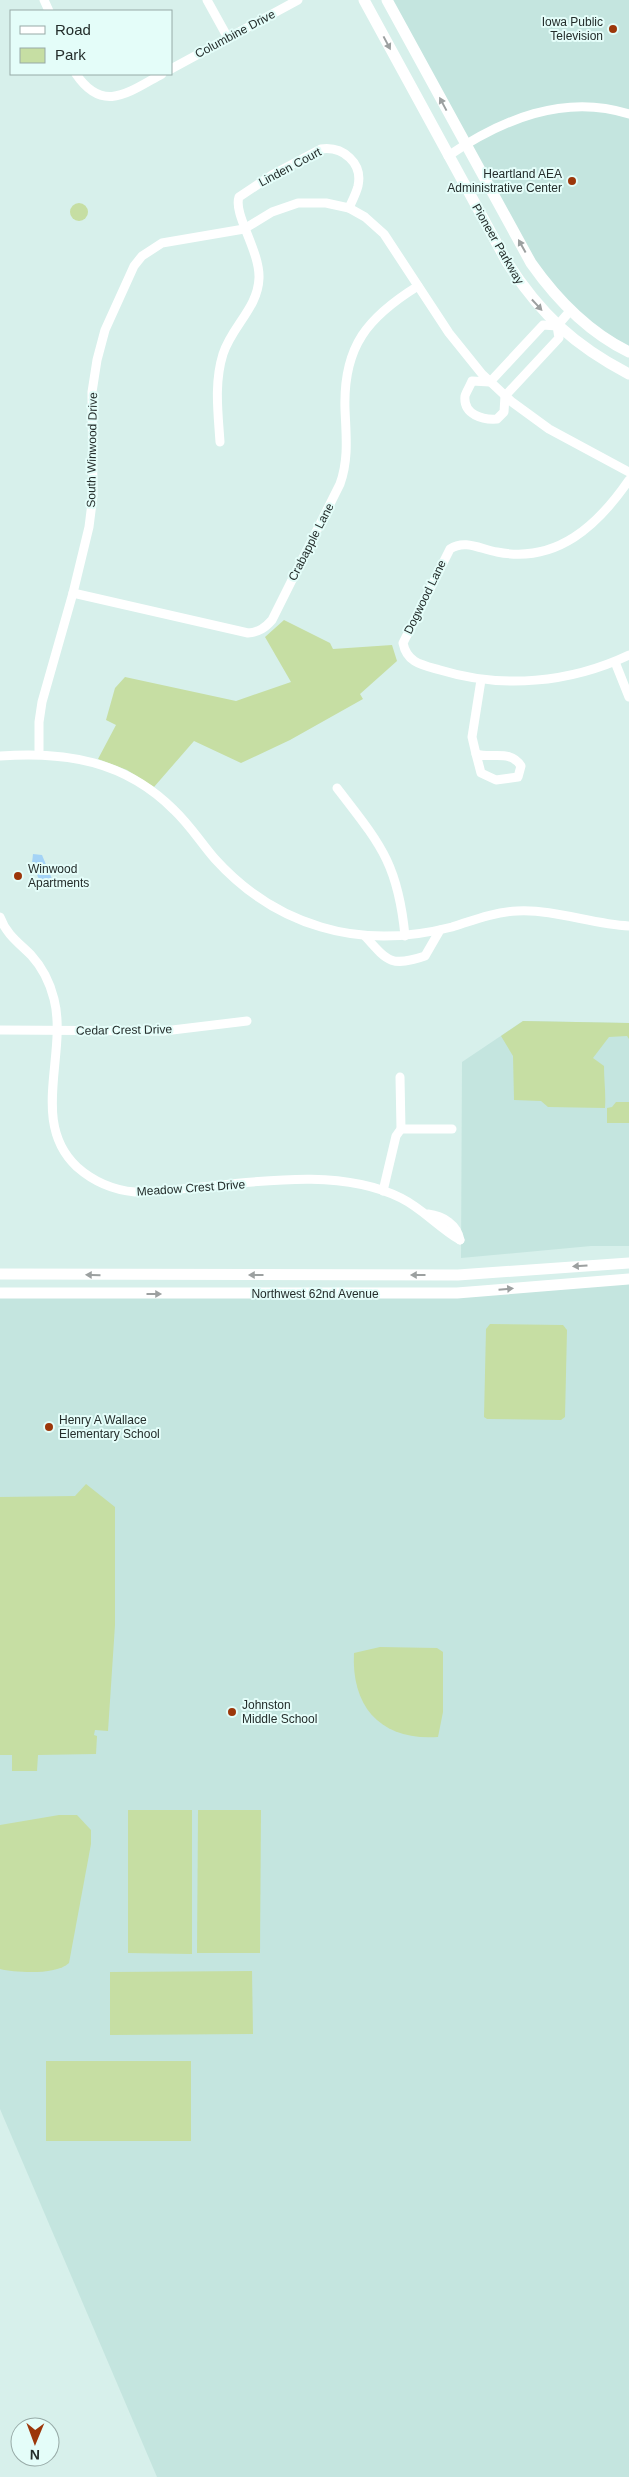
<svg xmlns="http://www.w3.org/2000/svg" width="629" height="2477" viewBox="0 0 629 2477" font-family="Arial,sans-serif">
<rect width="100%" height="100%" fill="#d7f0eb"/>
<g fill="#c4e5df">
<path d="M391,0H629V347L583,319L532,258Z"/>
<path d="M523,1021L629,1023V1246H591L461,1258L462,1062Z"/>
<path d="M629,1279V2477H157L0,2109V1293H457Z"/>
</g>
<g fill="#c6dea3">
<circle cx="79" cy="212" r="9"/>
<path d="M284,620L330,643L333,649L392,645L397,661L360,694L363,699L290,740L241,763L194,741L154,787L127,770L98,759L116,725L106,720L115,688L125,677L236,701L291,682L265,637Z"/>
<path d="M523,1021L629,1023V1039L627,1036L609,1037L593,1058L604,1066C604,1081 606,1093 605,1108L548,1107L541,1101L514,1100L513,1056L501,1036Z"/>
<path d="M616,1102H629V1123H607V1108L612,1107Z"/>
<path d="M490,1324L563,1325L567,1330L565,1417L561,1420L487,1419L484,1417L486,1329Z"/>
<path d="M86,1484L115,1507V1625L108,1731L95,1730L94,1735L97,1736L96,1754L38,1755L37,1771H12V1755H0V1497L75,1496Z"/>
<path d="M380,1647L437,1648L443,1652V1712L438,1737C382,1741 351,1708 354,1653Z"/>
<path d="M128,1810H192V1954L128,1953Z"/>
<path d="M198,1810H261L260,1953H197Z"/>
<path d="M59,1815H77L91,1830V1844L69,1963C57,1975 17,1973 0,1969V1825Z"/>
<path d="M252,1971L253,2034L110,2035V1972Z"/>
<rect x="46" y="2061" width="145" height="80"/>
</g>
<path fill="#a4d3f6" d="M33,854L42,855L52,879L41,884L32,863Z"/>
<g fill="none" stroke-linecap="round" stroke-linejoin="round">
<g stroke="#fff" stroke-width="9">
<path d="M44,0L49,11"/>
<path d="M207,0L228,38"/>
<path d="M171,69L298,0"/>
<path d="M76,74C103,114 129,92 162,74"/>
<path d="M448,156C501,120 564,93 629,114"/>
<path d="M543,325L557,326L559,338L505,396L504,412L497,419C483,420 463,415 465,396C466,392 470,386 472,381L490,382Z"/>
<path d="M557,326L570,311"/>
<path d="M220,442C218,412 214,383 223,354C232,326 258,308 259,278C260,251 233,214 239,197L272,175L321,149C343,146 363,163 358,186C356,194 352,201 349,208"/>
<path d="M629,480C598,525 557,564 497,552C480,549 465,539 450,549L403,643C407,663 422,665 440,670C502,689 570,683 629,655"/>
<path d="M73,593L248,633C259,632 265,628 272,620L340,484C349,459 346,435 345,409C343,346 368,317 418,286"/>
<path d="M615,662L629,697"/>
<path d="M39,753V722L42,702L73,593L89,527L93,495L92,392L97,360L105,330L134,266L142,256L162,243L244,229L272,212L298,203H326L349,208L365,217L384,234L449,333L482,374L512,402L549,429L629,472"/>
<path d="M476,754C493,759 510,749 521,766L518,777L496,780L481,773Z"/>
<path d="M476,754L472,737L481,680"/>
<path d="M0,756C66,751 125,761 174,810C190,825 201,843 215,859C244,891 280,915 321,927C364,940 409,938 452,927C474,920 494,912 517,911C555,909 591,924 629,926"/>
<path d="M337,788C380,844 398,863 405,936"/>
<path d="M0,917C6,934 19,943 31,955C42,967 50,983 54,999C68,1054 29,1122 77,1167C94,1182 112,1190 135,1192C217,1191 326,1160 401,1198C423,1209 438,1227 460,1240"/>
<path d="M365,936C388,962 391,967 425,956L440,930"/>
<path d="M0,1030L164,1031L247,1021"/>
<path d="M401,1129H452"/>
<path d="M383,1191L396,1136L401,1129L400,1077"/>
<path d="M428,1214C443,1216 457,1224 460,1240"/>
</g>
<g stroke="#fff" stroke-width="11">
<path d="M364,0L507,262C540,314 575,346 629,374"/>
<path d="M387,0L531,263C557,300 588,332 629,352"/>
<path d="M0,1274L458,1275L629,1263"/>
<path d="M0,1293H457L629,1279"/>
</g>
</g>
<defs><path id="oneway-solid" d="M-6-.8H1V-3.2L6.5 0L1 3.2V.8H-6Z" transform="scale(1.25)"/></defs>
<g fill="#9ca0a0">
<use href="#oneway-solid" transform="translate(387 43) rotate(62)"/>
<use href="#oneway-solid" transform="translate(443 104) rotate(-118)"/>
<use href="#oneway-solid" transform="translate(522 246) rotate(-119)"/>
<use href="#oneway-solid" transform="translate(537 305) rotate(47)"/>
<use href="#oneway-solid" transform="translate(580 1266) rotate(176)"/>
<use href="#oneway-solid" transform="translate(93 1275) rotate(-179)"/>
<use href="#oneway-solid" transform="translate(256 1275) rotate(-180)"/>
<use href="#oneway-solid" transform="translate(418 1275) rotate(-180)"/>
<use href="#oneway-solid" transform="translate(506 1289) rotate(-5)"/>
<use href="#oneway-solid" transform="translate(154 1294)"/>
</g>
<g fill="#9c370a" stroke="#e4fdf9" stroke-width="2">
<circle cx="613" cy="29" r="5"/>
<circle cx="572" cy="181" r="5"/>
<circle cx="18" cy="876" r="5"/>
<circle cx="49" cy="1427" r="5"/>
<circle cx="232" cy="1712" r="5"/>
</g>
<g text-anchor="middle" stroke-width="4" stroke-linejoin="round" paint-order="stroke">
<g font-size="12" fill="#242d2b" stroke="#e4fdf9" text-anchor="start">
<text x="603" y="26" text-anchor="end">Iowa Public<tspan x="603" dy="14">Television</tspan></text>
<text x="562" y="178" text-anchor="end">Heartland AEA<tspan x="562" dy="14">Administrative Center</tspan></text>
<text x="28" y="873">Winwood<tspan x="28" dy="14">Apartments</tspan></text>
<text x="59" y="1424">Henry A Wallace<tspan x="59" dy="14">Elementary School</tspan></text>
<text x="242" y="1709">Johnston<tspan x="242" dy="14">Middle School</tspan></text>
</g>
<g font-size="12" fill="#242d2b" stroke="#e4fdf9">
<text transform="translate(235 34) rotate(-28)" y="4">Columbine Drive</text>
<text transform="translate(290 167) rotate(-28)" y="4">Linden Court</text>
<text transform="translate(498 244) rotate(60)" y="4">Pioneer Parkway</text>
<text transform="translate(92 450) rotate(-89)" y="4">South Winwood Drive</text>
<text transform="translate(311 542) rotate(-63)" y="4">Crabapple Lane</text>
<text transform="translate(425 597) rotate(-64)" y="4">Dogwood Lane</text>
<text transform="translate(124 1030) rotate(-1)" y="4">Cedar Crest Drive</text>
<text transform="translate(191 1188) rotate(-4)" y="4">Meadow Crest Drive</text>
<text x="315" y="1298">Northwest 62nd Avenue</text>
</g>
</g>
<rect x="10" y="10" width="162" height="65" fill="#e4fdf9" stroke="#97aaa7"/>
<rect x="20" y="26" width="25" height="8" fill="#ffffff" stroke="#97aaa7"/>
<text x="55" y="35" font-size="15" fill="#242d2b">Road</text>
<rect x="20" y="48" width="25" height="15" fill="#c6dea3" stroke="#97aaa7"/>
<text x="55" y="60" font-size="15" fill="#242d2b">Park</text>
<g transform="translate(35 2442) rotate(181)"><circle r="24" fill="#e4fdf9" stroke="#97aaa7"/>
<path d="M0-4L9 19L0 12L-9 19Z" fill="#9c370a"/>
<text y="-8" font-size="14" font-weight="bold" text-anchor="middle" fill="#242d2b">N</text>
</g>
</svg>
